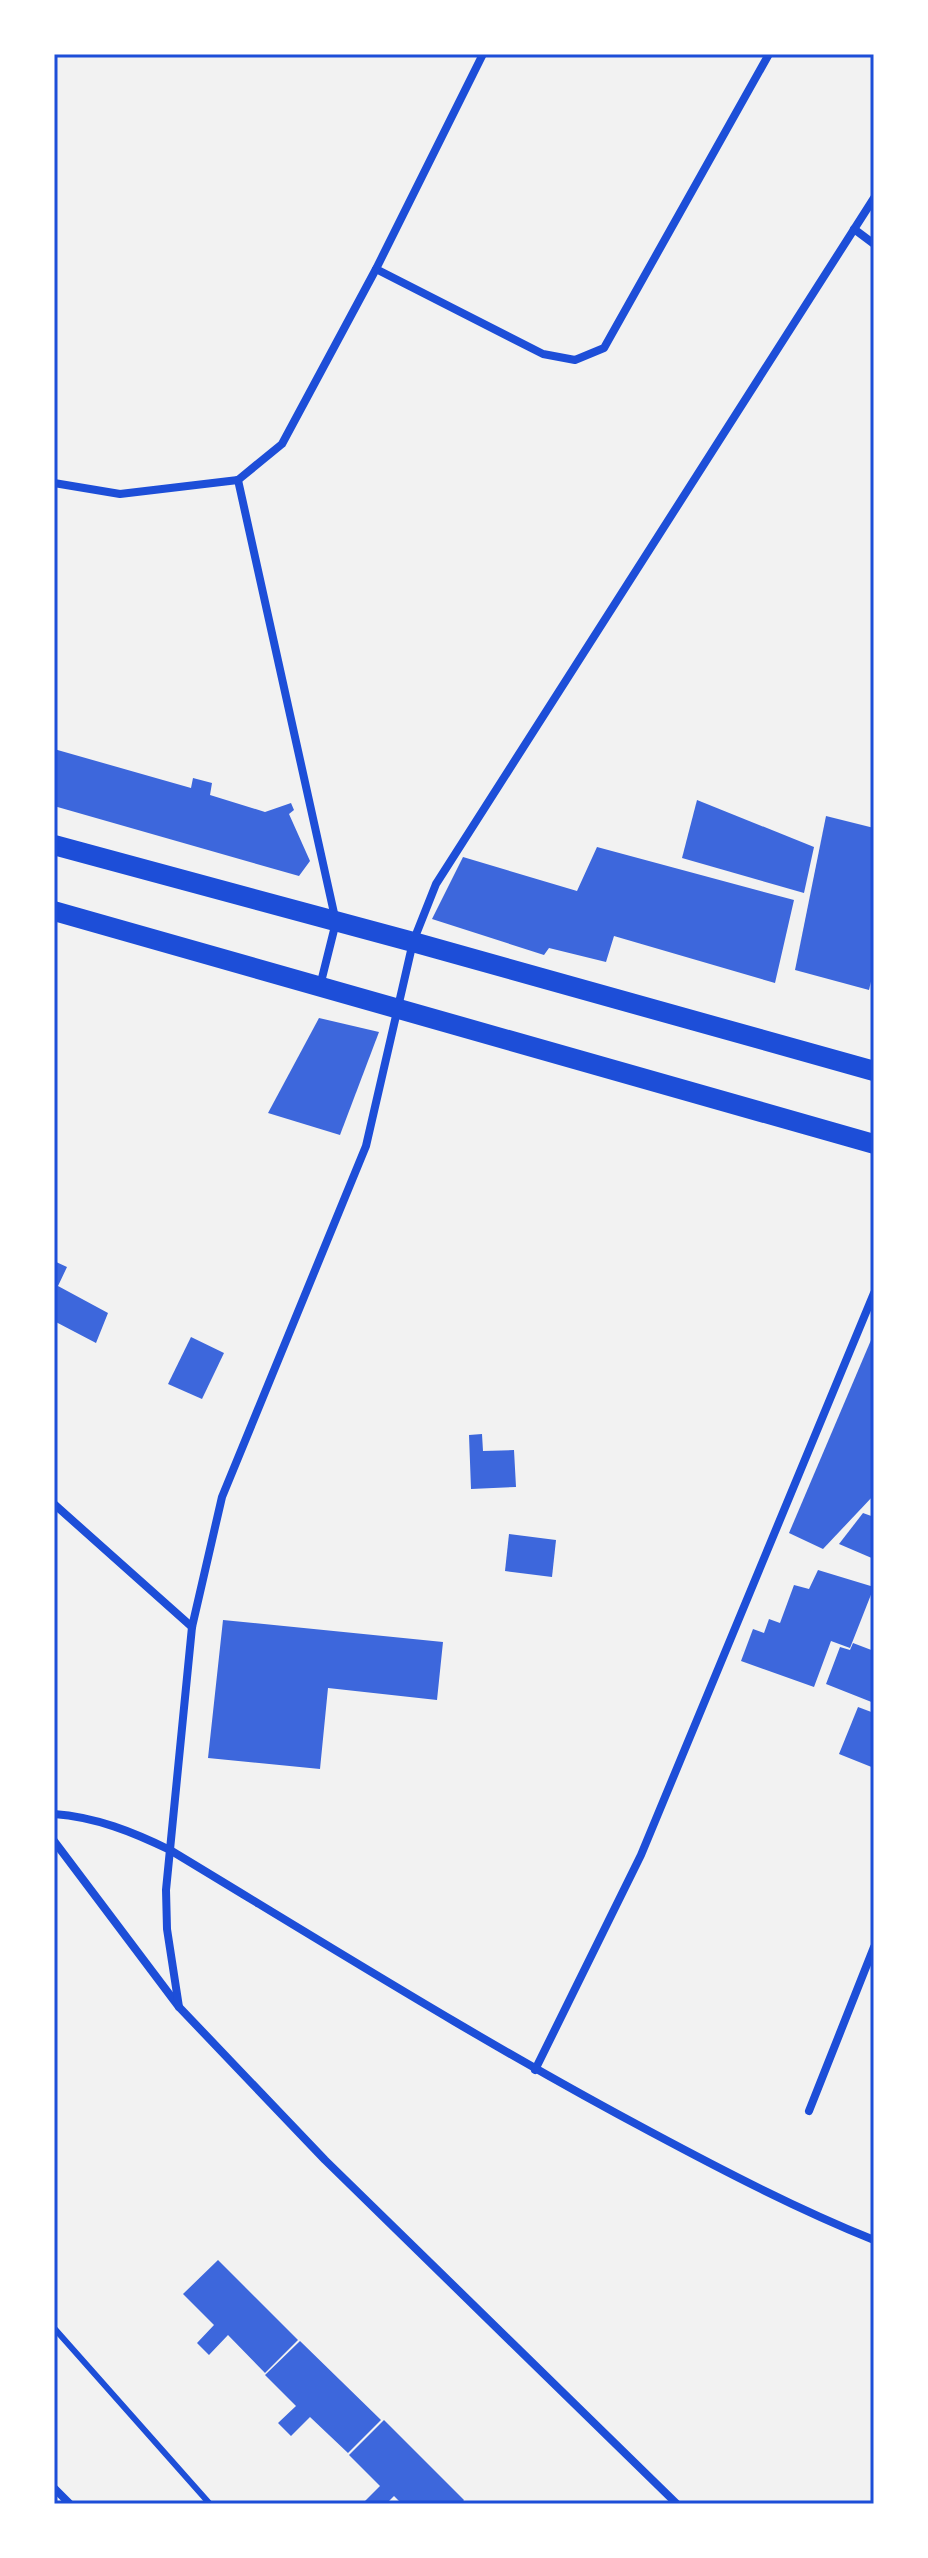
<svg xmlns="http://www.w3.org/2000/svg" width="928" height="2558" viewBox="0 0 928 2558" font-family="Signika,sans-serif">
<rect width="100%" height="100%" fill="#f2f2f2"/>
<g fill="#3d67dc">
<path d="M54,749L191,788L193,778L212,783L210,795L265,812L291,803L294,810L289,814L310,861L299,876L54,806Z"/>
<path d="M697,800L814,847L804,893L682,858Z"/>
<path d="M826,816L874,828V969L869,990L795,970Z"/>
<path d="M597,847L794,900L775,983L614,936L606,962L549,948L544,955L432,919L463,857L577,891Z"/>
<path d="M319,1018L379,1032L340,1135L268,1113Z"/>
<path d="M54,1261L67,1267L58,1286L108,1313L96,1343L54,1321Z"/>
<path d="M874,1333V1495L823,1549L789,1533Z"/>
<path d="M191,1337L224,1353L202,1399L168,1384Z"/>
<path d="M482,1434L483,1451L514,1450L516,1487L471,1489L469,1435Z"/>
<path d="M863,1513L874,1517V1559L839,1544Z"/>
<path d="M509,1534L556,1540L552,1577L505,1571Z"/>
<path d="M818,1570L874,1587L850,1648L831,1641L814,1687L741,1661L753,1629L764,1633L769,1619L780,1623L794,1585L809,1589Z"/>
<path d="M223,1620L443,1642L437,1700L328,1688L320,1769L208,1758Z"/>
<path d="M853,1643L874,1651V1703L826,1684L840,1647L850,1650Z"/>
<path d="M858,1707L874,1713V1768L839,1754Z"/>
<path d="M218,2260L298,2340L265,2373L228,2335L209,2355L197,2343L214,2325L183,2294Z"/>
<path d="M300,2341L381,2420L348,2453L310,2417L291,2436L278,2423L296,2406L265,2375Z"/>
<path d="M384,2420L464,2500L461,2504H402L394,2496L386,2504H362L380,2486L349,2455Z"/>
</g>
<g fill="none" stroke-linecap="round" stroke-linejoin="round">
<path stroke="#1d4ed8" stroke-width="6" d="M54,2328L210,2504"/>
<g stroke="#1d4ed8" stroke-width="8">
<path d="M854,229L874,244"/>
<path d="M376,269L543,354L575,360L604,348L769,54"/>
<path d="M238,480L336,922L320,986"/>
<path d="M238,480L282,444L376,269L483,54"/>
<path d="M54,483L120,494L238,480"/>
<path d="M54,1504L192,1627"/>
<path d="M54,1814C96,1817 133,1832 170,1850C329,1946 487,2045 651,2132C724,2171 797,2209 874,2240"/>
<path d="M54,1841L179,2007L325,2160L677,2504"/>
<path d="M179,2007L167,1929L166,1890L192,1627L222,1497L366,1146L413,942L436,884L874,198"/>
<path d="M535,2070L641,1855L874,1293"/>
<path d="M809,2111L874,1947"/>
<path d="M54,2488L70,2504"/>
</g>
<g stroke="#1d4ed8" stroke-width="20">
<path d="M54,845L413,942L874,1071"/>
<path d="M54,911L874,1144"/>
</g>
</g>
<rect width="928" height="2558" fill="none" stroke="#ffffff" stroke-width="112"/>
<rect x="56" y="56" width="816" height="2446" fill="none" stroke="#1d4ed8" stroke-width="3"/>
</svg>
